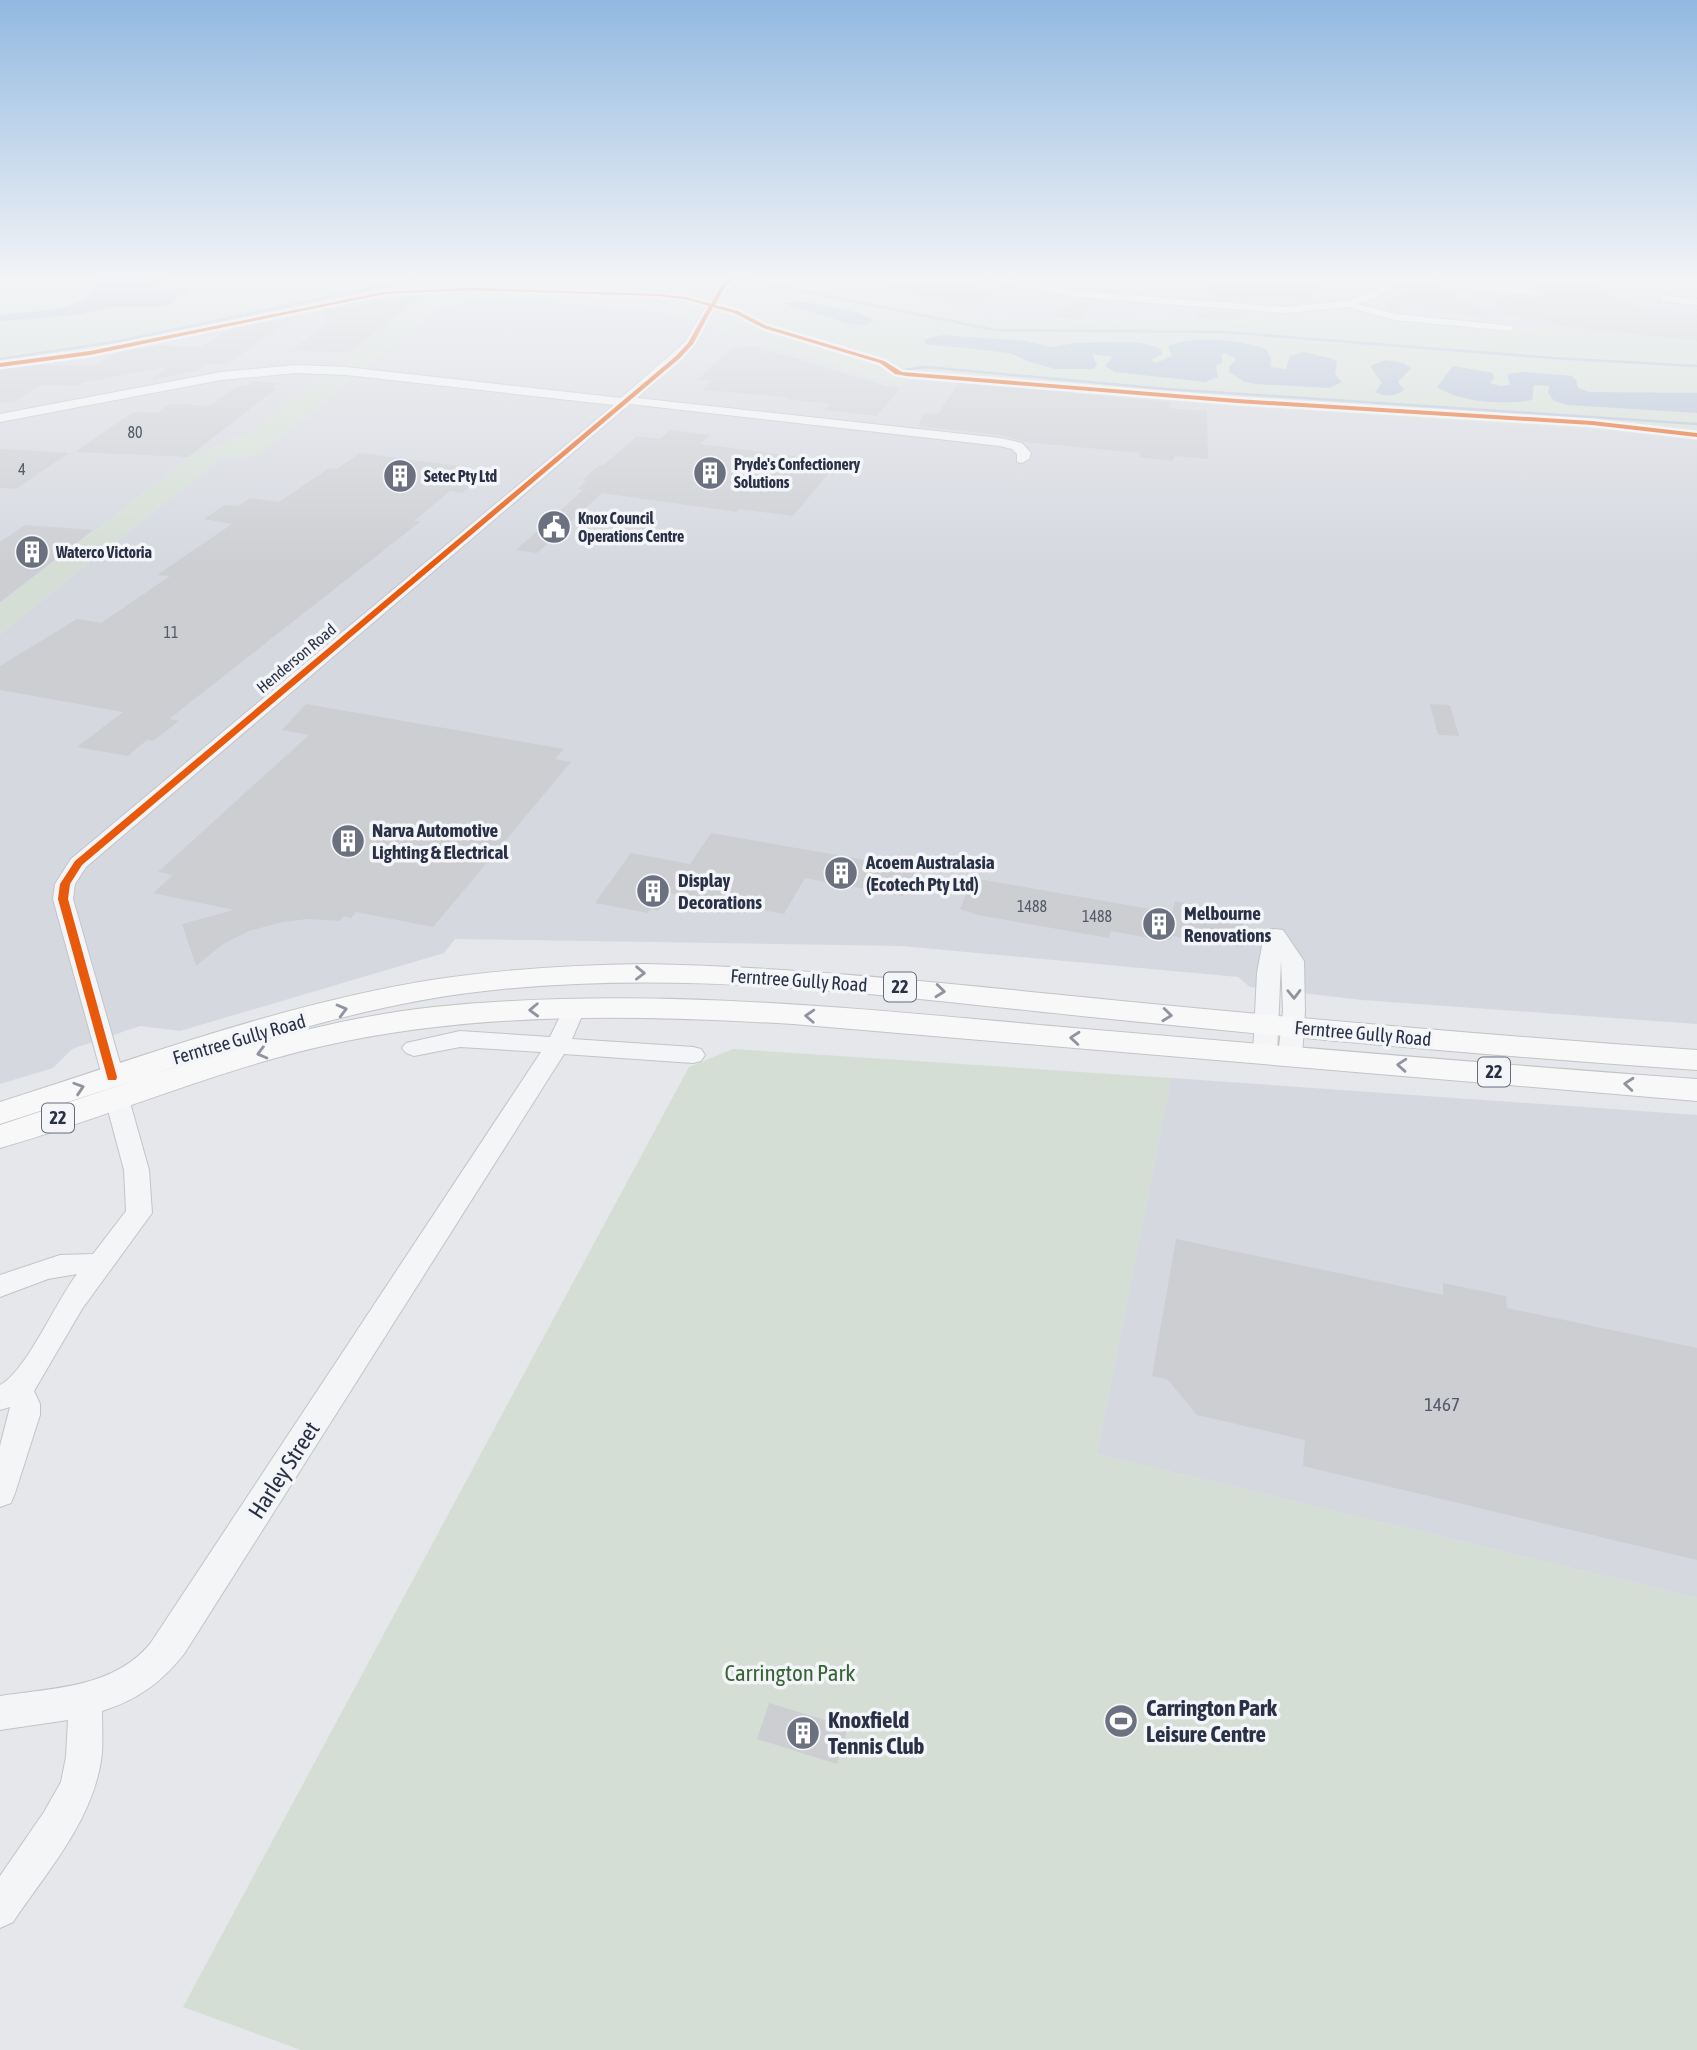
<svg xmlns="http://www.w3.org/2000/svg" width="1697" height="2050" viewBox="0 0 1697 2050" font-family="'Asap Condensed',sans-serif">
<rect width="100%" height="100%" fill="#e5e7ea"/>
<g fill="#d5d8df">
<path d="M840,279H1697V341L1593,330L1174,319L1140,314L1131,322L989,317Z"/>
<path d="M430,292L248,435L240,436L189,458L0,604V368L63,361L359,300Z"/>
<path d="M472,301L552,302L668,313L909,381L914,377L952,380L1251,407L1628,432L1697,440V1024L1362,1000L1250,987L1238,977L901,946L455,939L444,953L180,1031L140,1026L72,1049L53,1068L0,1084V634L221,458L259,455L437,308Z"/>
<path d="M1171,1078L1697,1115V1598L1097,1454Z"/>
</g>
<g fill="#d4ded5">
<path d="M0,279H840L989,317L1130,322L1140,314L1250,321L1254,309L1347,304L1374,313L1509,328L1593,330L1697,341V440L1628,432L1251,407L914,377L904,387L669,313L552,302L472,301L437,308L259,455L221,458L0,634V604L189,458L240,436L248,435L428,293L359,300L63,361L0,368Z"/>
<path d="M733,1049L1171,1078L1097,1454L1697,1598V2050H301L183,2007L689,1067Z"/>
</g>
<g fill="#b2c0d6">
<path d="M91,279H172L152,288H186L191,291L179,295L172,304L160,307H108L80,315L0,321V315C30,311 74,313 96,289Z"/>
<path d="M802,302C818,304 864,311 874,321L864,325L850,324L782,303Z"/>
<path d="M942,335L1025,341L1053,347L1075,343L1132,342L1147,344L1161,349L1162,354L1151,360L1156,363L1172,356L1168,346C1194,335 1240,340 1266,349L1271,359L1270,367L1286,369L1290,356L1304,352L1333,359L1337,362L1335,374L1342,382L1329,388L1256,384L1245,382L1229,372V367L1236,359L1224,353L1221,355L1223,362L1216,366L1218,377L1205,382L1115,372L1105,366L1113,357L1092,354L1097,364L1094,369H1055L1027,361L1010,353L926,344L924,340Z"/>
<path d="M1386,360L1403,363L1411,368L1398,382L1404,389C1398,397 1384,397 1375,392L1382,383L1370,366Z"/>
<path d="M1453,366L1493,373L1494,378L1490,383L1500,386L1510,385L1507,374L1523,372L1572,376L1576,380L1578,388L1589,392L1697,393V413L1568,405L1554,401L1548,393L1549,386L1534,385L1532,400C1505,405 1460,403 1437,387Z"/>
</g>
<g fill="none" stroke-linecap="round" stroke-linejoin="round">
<g stroke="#b2c0d6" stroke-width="2.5">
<path d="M743,279L995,330L1223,332L1553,358L1697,366"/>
<path d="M0,359L120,341L416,279"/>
<path d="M904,370L926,367L1166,389L1697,424"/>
</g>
</g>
<g fill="#ccced2">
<path d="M878,279H947L943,281L1002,289L976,309L877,285Z"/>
<path d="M1214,279L1264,283L1267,279L1327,280L1310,302L1253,297L1250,302L1208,298L1211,295L1199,294Z"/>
<path d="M1511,279H1609L1604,293L1618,297L1624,303L1637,304L1636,307L1697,314V341L1593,330L1552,324L1553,322L1544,320L1491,313L1502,295L1535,299L1542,294L1535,287L1508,285Z"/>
<path d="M1416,286L1460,291L1456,297L1494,316L1493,319L1448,312L1444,316V311L1405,306L1402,311L1385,309L1394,295L1401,296L1406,289Z"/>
<path d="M422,295L348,353L292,350L330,321L322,310Z"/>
<path d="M1073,301L1096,304L1080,318L1053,317Z"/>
<path d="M1200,309L1243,312L1237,320L1195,317Z"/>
<path d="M296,316L227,364H206L196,371L150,380L170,366L83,383L77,386L41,385L13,403H0V369L39,365L94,366L115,353L158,345L202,347L228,330Z"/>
<path d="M755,346L886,386L900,388L877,416L824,410L829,404L785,399L787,397L702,390L712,381L697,380L732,348Z"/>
<path d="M252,381L278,383L272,388H277L188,457L75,452L133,412L157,413L171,403L209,406L237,386H246Z"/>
<path d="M959,382L1171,402L1169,408L1207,411L1208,459L1175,456L1173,461L1139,457L1140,453L1025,442L1000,435L918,426L924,413L938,414Z"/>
<path d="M670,430L710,435L700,444L838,462L793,516L739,509L737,512L602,493L537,553L516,550L583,490L577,489L586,482L583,480L598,466L605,464L637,436L660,439Z"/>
<path d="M0,449L69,453L16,489L0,488Z"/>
<path d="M360,453L466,467L462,470L487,473L462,493L450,491L414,521H421L169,719L179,721L153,741L147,740L128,756L77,747L123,712L0,690V666L77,619L101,623L170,576L157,575L232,524L204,519L225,505L238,506L250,498L279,502L329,468L337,469Z"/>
<path d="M25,525L93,530L0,602V542Z"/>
<path d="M306,704L564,749L555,759L571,762L433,927L356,912L351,918L344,916L340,921L308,919L282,922L249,931L223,944L196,966L182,924L234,910L153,893L173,875L158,872L309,735L282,730Z"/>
<path d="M1430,704L1450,705L1459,736L1438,735Z"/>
<path d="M711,833L916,869L903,896L805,878L784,914L670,893L658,911L651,909L648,913L595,903L631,853L690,864Z"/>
<path d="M973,878L1172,913L1175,901L1243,913L1244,947L1172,936L1171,940L1160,938V940L1111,931L1109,938L978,915L960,909Z"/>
<path d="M1176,1239L1443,1295V1283L1506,1296L1507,1308L1697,1348V1560L1303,1466L1305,1440L1197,1415L1167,1379L1152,1376Z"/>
<path d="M769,1703L848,1727L837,1764L757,1739Z"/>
</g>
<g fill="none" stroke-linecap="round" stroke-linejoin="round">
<g stroke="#c2c4c8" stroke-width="2">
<g id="minor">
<path d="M726,279H737L727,288L694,346L637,398L1000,438L1022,443L1031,453L1029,459L1022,463L1017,462V454L1012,449L1000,446L630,404L86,867L75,884L73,899L124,1077L120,1083L112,1085L104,1083L53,899L55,884L71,859L614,405L346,375L296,373L221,380L0,422V414L221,372L296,365L346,367L621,398L685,342L718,286Z"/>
<path d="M988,279H1009L1075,291L1286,307L1346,301L1369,293L1394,279H1431L1535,290L1540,293L1535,296L1403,282L1377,297L1358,304L1395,314L1513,326L1514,328L1509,331L1395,320L1347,307L1286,313L1075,297Z"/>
<path d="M1665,296L1697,299V305L1661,301V297Z"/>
<path d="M1275,929L1283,930L1304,961L1305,1011L1302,1057L1298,1063L1290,1065L1282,1063L1278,1057L1283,1011L1281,960L1277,1055L1273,1061L1265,1063L1257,1061L1253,1055L1257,973L1264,935L1267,930Z"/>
<path d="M574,1002L582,1004L585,1009L572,1039L693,1047L701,1049L705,1055L701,1061L693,1063L564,1054L184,1654C161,1683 137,1700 102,1711C102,1731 104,1752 99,1771C87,1827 44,1876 13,1922L0,1928V1876L44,1812L61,1782L66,1757L68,1720L0,1730V1696C53,1688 113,1688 150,1644L541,1052L460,1047L414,1056L406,1053L402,1048L406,1043L460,1031L550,1037L566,1004Z"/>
<path d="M117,1091L125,1093L129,1099L149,1170L152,1213L82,1309L34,1391L40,1404V1415L15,1493L11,1503L0,1507V1446L10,1407L0,1410V1385C26,1372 56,1301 77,1274L48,1279L0,1297V1275L60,1255L93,1254L126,1211L124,1170L105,1099L109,1093Z"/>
</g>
</g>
<g stroke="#c1c4c8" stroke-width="2">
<path id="major" d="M644,964C811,967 976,987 1142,1003C1326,1021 1512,1037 1697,1050V1070C1491,1056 1286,1037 1081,1016C889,996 696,970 503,989C383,1000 267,1037 154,1074C245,1045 339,1017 434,1007C647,985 862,1009 1074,1028C1282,1046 1489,1064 1697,1079V1101L793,1024C636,1015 478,1011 323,1046C213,1071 108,1117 0,1148V1125L136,1080L0,1124V1102C144,1056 289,1002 438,979C507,969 575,965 644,964Z"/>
</g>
<use href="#minor" fill="#f4f5f7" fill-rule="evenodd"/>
<use href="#major" fill="#f8f8f8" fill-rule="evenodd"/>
<g stroke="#f3f5f9" stroke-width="5">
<path id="cycleway" d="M729,279H734L725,287L715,305L738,311L767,326L884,361L902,372L1237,399L1592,421L1697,433V437L1592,425L1237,403L906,376L895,374L880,363L763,328L734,313L713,307L693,344L680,358L82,865L70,884L68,899L117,1077L116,1080H108L58,899L60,884L75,861L676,356L688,343L709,306L685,299L657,296L472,290L384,294L90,355L0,367V363L90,351L384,292L472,288L657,294L685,297L711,304L721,285Z"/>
</g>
<use href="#cycleway" fill="#e8590c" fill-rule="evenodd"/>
</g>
<defs><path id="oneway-chevron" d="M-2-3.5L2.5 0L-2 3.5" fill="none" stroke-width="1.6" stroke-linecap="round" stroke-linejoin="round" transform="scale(1.75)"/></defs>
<g stroke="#90949f">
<use href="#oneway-chevron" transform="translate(640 973) rotate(1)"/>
<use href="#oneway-chevron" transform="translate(940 991) rotate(6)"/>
<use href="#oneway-chevron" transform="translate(342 1010) rotate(-15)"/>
<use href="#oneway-chevron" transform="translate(534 1010) rotate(178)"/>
<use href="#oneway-chevron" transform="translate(1167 1015) rotate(6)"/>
<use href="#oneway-chevron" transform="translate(810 1016) rotate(-177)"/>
<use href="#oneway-chevron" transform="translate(1075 1038) rotate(-175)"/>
<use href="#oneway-chevron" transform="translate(262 1053) rotate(165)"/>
<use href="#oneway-chevron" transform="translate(1402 1065) rotate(-176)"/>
<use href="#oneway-chevron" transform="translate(1629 1084) rotate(-175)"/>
<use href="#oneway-chevron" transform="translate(79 1088) rotate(-18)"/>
</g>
<use stroke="#8e939e" href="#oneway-chevron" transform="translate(1294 994) rotate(89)"/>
<linearGradient id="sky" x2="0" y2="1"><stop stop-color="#92b9e1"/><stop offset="0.49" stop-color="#f3f4f6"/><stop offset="1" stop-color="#f3f4f6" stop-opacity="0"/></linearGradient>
<rect width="1697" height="566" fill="url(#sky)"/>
<defs>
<g id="building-disc" transform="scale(1.75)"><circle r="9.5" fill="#6b717f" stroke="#f3f5f9"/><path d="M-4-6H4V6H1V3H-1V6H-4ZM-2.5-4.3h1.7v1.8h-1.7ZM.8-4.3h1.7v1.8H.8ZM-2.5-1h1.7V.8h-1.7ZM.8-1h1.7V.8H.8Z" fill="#fff"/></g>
<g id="civic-disc" transform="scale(1.75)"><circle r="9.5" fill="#6b717f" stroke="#f3f5f9"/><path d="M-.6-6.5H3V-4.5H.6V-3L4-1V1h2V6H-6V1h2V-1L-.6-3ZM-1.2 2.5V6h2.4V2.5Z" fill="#fff"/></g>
<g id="stadium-disc" transform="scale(1.75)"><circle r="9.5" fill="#6b717f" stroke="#f3f5f9"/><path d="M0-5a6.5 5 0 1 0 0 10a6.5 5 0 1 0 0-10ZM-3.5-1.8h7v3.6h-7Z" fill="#fff"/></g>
</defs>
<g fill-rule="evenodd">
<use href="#building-disc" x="710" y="473"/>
<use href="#building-disc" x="400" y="476"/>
<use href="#civic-disc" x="554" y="527"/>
<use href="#building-disc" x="32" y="552"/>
<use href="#building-disc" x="348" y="841"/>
<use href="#building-disc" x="841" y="873"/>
<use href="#building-disc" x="653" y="891"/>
<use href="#building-disc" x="1159" y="924"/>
<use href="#stadium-disc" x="1121" y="1721"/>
<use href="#building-disc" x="803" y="1733"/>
</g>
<g text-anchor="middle" stroke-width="7" stroke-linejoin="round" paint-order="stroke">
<g font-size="16" fill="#545a6a">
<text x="135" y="438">80</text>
<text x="22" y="475">4</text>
<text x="171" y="638">11</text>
<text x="1032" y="912">1488</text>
<text x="1097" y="922">1488</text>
</g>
<g font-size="16" font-weight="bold" fill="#293146" stroke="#f3f5f9" text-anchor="start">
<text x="734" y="470">Pryde's Confectionery<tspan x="734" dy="18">Solutions</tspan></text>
<text x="424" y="482">Setec Pty Ltd</text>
<text x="578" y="524">Knox Council<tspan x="578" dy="18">Operations Centre</tspan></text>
<text x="56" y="558">Waterco Victoria</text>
</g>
<g font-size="16" fill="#293146" stroke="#f3f5f9">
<text transform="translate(296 658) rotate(-40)" y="6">Henderson Road</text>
</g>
<g fill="#f3f5f9" stroke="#666c7c" stroke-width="2">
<rect x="884" y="972.5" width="32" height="29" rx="5"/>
<rect x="1478" y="1057.5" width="32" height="29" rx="5"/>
<rect x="42" y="1103.5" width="32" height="29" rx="5"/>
</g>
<g font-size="18" font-weight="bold" fill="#293146">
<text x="900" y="993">22</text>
<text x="1494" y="1078">22</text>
<text x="58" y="1124">22</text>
</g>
<g font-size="19" font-weight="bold" fill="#293146" stroke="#f3f5f9" text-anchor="start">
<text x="372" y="837">Narva Automotive<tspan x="372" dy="22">Lighting &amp; Electrical</tspan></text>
<text x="866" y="869">Acoem Australasia<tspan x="866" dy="22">(Ecotech Pty Ltd)</tspan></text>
<text x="678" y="887">Display<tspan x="678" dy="22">Decorations</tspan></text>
<text x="1184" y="920">Melbourne<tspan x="1184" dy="22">Renovations</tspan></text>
</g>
<g font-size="19" fill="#293146" stroke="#f3f5f9">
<text transform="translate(799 980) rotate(4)" y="7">Ferntree Gully Road</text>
<text transform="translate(1363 1033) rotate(5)" y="7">Ferntree Gully Road</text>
<text transform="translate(239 1039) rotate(-16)" y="7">Ferntree Gully Road</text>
</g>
<g font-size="19" fill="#545a6a">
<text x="1442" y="1411">1467</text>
</g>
<g font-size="23" fill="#293146" stroke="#f3f5f9">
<text transform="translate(284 1470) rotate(-57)" y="8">Harley Street</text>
</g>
<g font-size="23" fill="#396336" stroke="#f3f5f9">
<text x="790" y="1681">Carrington Park</text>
</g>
<g font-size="23" font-weight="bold" fill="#293146" stroke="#f3f5f9" text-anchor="start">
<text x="1146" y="1716">Carrington Park<tspan x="1146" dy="26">Leisure Centre</tspan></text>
<text x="828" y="1728">Knoxfield<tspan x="828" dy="26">Tennis Club</tspan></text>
</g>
</g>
</svg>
